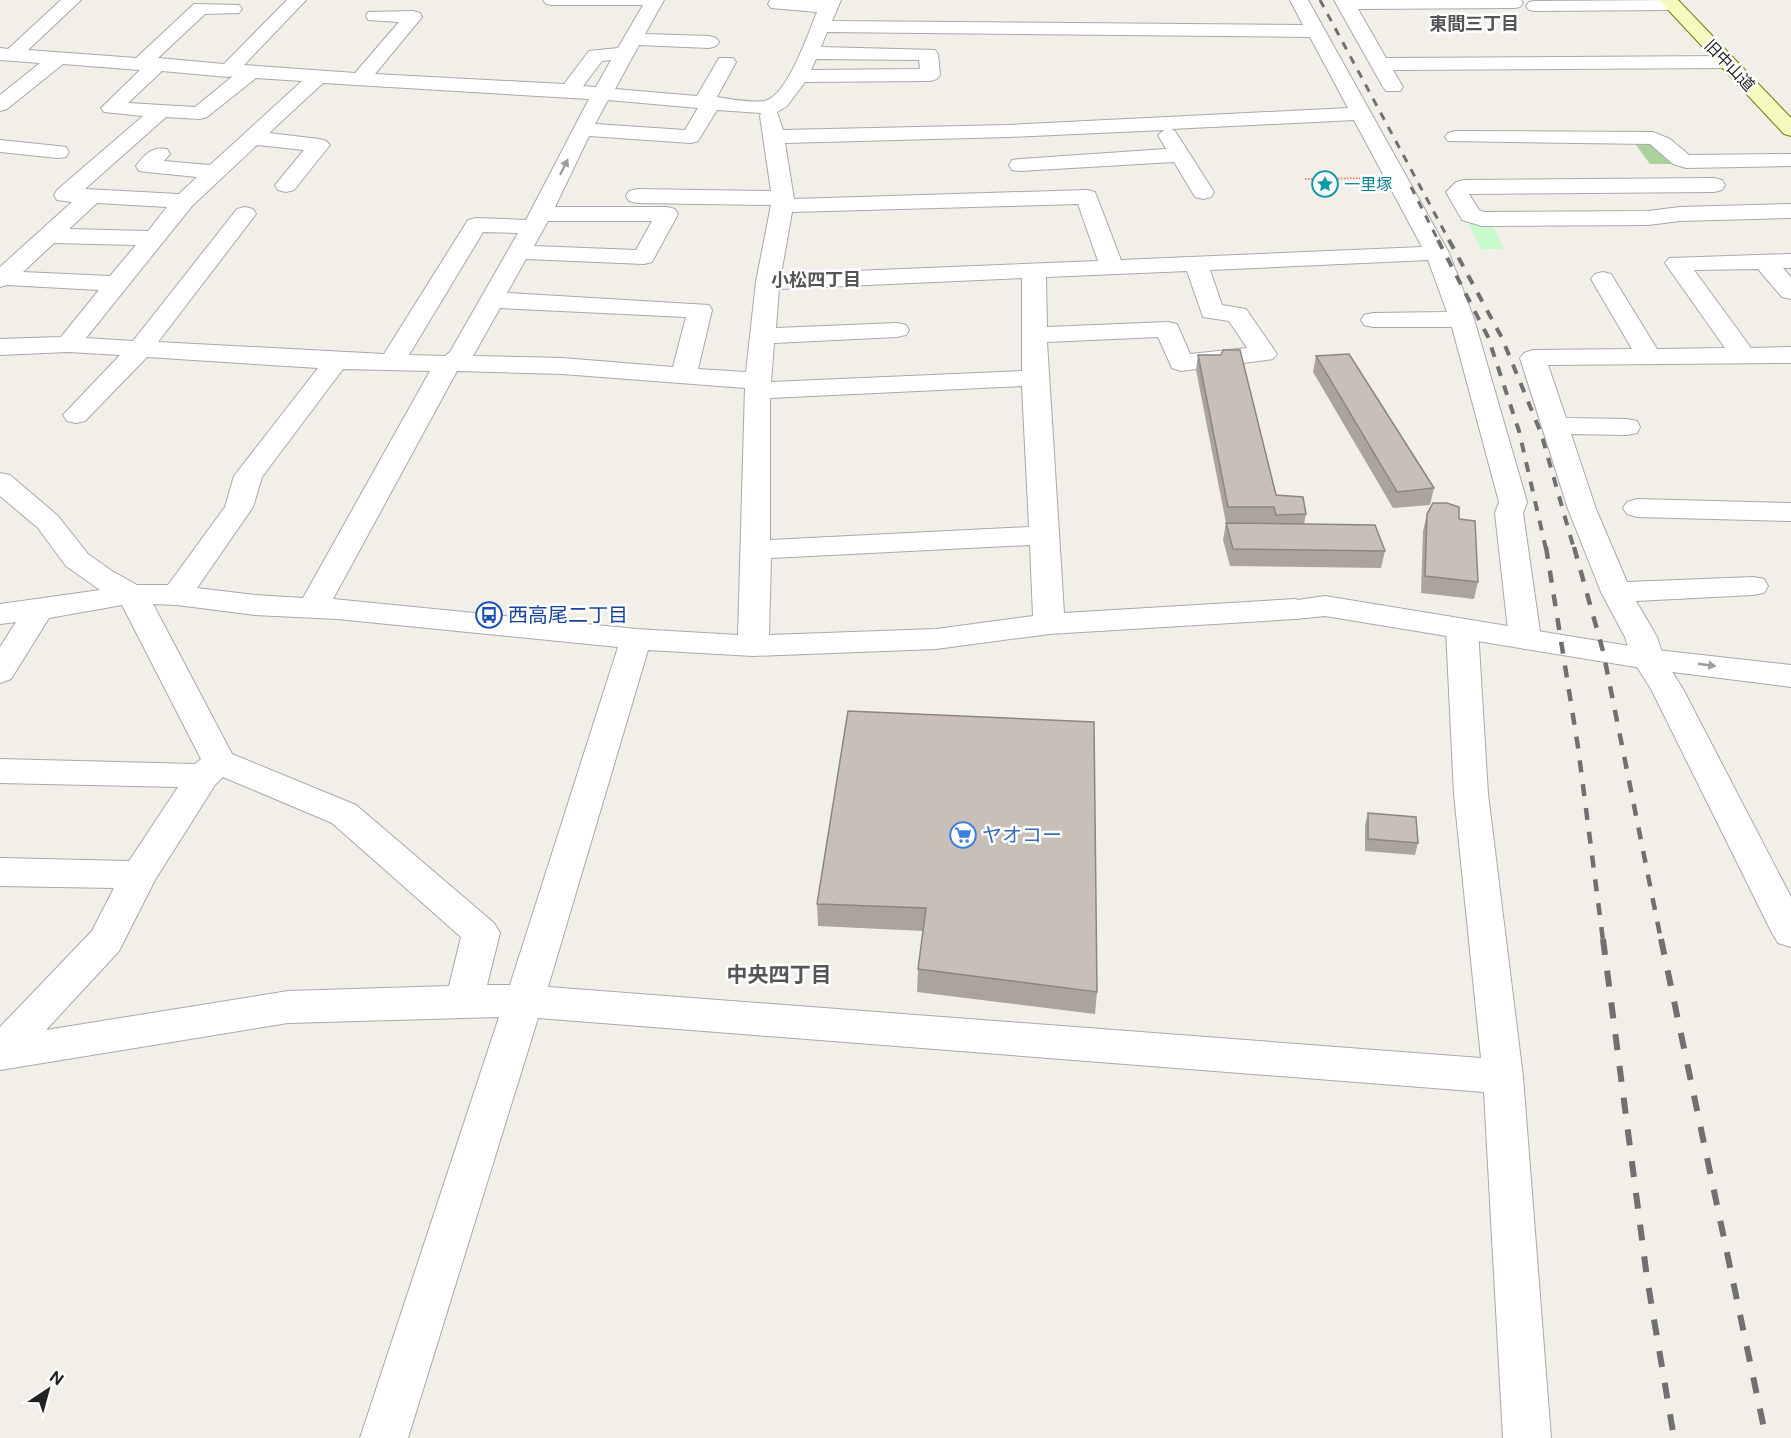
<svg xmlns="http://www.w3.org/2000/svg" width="1791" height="1438" viewBox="0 0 1791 1438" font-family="'Public Sans','Noto Sans JP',sans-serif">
<rect width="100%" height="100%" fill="#f2efe9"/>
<path fill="#add19e" d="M1636,145H1660L1674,164H1650Z"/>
<path fill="#c8facc" d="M1468,222H1485L1487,226H1493L1504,249H1481Z"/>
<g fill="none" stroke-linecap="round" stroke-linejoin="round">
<g stroke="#a9a9a9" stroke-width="2">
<g id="minor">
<path d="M61,0H81L28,50L136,58L194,4L239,5L242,9L239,13L205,14L158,58L224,64L287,0H306L244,65L355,73L399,22L368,20L366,16L368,12L413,11L420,13L422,17L375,74L564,84L589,51L618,48L643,5H552L546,4L543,0H664L645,34L709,36L716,38L719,42L716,46L709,48L639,45L615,89L697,96L719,58H733L736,62L717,97C731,99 750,103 764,101C787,98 809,31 817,12L771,8L768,4L770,0H841L832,21L1303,25L1290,0H1308L1449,253L1474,319L1527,502L1523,513L1541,639L1536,646L1525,649L1514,646L1509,639L1495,513L1499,502L1452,327H1373L1364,325L1361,320L1364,315L1373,313L1447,312L1428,260L1210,270L1222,305L1246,309L1277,354L1273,359L1181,371L1172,368L1158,337L1047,342L1064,613L1295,599L1306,602L1310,609L1306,616L1295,619L1049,634L936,649L753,656L648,650L548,987L1481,1058L1454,794L1446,629L1451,622L1462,619L1473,622L1478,629L1488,794L1523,1077L1551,1438H1503L1484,1092L538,1018L408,1438H360L499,1017L288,1023L0,1070V1027L92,931L114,888L0,886V858L129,861L178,787L0,783V759L195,764L201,759L122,605L49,618L11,679L0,683V647L16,622L0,624V604L100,590L66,566L38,528L0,496V473L10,475L58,516L88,554L112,571L137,585H168L225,507L234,476L318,368L147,357L85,421L76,423L67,421L63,415L120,355L68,352L0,355V339L61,337L99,290L7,285L0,287V267L72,202L57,200L54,195L57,190L143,116L104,112L101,108L140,70L63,64L7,109L0,111V95L40,63L0,60V48L8,49ZM827,32L1310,37L1348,108L1008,125L783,130L777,112L787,106L805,82L930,81L937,79L940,75L938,54L935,50L821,47ZM816,59L919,60L920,69L811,70ZM611,60L596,87L583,86L602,61ZM162,71L228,77L233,76L195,107L128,103ZM256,78L302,81L210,165L164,161L170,154L167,149C152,146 144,155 136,166L139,171L147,172L197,177L179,194L85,189L166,117L200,119L207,117ZM323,83L589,99L526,220L476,218L468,220L384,354L158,342L256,214L253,209L245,207L237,209L133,341L86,338L192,206L257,145L304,150L275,185L278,190L286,192L294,190L330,145L326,141L319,139L269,133ZM608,100L698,108L685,130L595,124ZM717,110L761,113L760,116L771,191L637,189L629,191L626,196L629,201L637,203L771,205L756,282L746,372L698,369L712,310L709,305L507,293L526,259L644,264L652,262L678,214L675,209L667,207H555L589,136L691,143L698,141ZM1354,120L1422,247L1121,260L1095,192L1087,190L794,199L785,143L1008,137L1164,130L1158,135L1166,149L1020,159L1012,160L1009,165L1012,170L1020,171L1174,162L1195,197L1203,199L1211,197L1214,192L1175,131L1171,129ZM97,203L167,207L148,231L69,229ZM1078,204L1098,261L781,274L792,212ZM548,221H652L636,250L534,246ZM483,232L518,233L450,352L445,356L409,355ZM54,243L136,245L110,276L23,272ZM1187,271L1203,317L1229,321L1247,348L1190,354L1177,324L1168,322L1047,327L1046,277ZM1022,278V371L771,382L774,343L897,337L906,335L909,330L906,325L897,323L776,328L779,289ZM500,308L686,317L673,367L562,358L473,356ZM343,369L430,371L303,598L255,595L197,588L253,507L262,477ZM457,371L562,374L745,388L738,635L636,629L333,599ZM1022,386L1029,527L770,540V398ZM1030,545L1033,616L936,629L769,635L771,558ZM153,604L177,605L255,615L337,619L618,647L510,985H487L500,933L494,923L356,805L232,754ZM223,777L332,823L461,937L449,986L288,991L46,1030L119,951L155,880L215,785Z"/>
<path d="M1334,0H1521L1523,3L1520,7L1514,8L1358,9L1386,58L1726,56L1733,58L1736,62L1733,66L1726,68L1393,70L1403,87L1400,91H1386L1383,87Z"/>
<path d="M1675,0L1682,5L1679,9L1673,10L1535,11L1529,10L1526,6L1529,2L1535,1Z"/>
<path d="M1455,131L1653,132L1670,139L1689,155L1791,154V166L1686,168L1673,164L1650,144L1448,141L1445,137L1448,133Z"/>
<path d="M0,140L58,146L66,147L69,152L66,157L58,158L0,152Z"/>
<path d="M1714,178L1722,180L1725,185L1722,190L1714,192L1469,194L1479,210L1484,212L1648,211L1680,207L1791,204V218L1680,221L1648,225L1482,226L1462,220L1446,192L1456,182L1464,180Z"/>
<path d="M1791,254V268H1783L1791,277V299L1782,297L1758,269L1694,270L1751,348L1791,347V363L1548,365L1566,418L1627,419L1637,421L1640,427L1637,433L1627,435L1571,434L1596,509L1627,582L1753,577L1764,579L1768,586L1764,593L1753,595L1636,601L1657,637L1664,659L1683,689L1791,897V947L1778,943L1772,933L1651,689L1632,659L1625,637L1601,592L1568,509L1520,358L1524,353L1533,350L1632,349L1591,279L1595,274L1603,272L1611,274L1657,349L1725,348L1665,263L1669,258Z"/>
<path d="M1637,499L1791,503V521L1637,517L1627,514L1623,508L1627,502Z"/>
</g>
</g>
<g stroke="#a9a9a9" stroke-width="2">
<path id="tertiary" d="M1325,596L1648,649L1791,665V687L1648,669L1325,616L1295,619L1284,616L1280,609L1284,602Z"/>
</g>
<g stroke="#707d05" stroke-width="2">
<path id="secondary" d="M1659,0H1678L1791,118V136L1784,134Z"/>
</g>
<path stroke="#fa8072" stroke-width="2" stroke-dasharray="1.5 1.5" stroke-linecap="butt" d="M1305,179L1370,178"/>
<use href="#minor" fill="#fff" fill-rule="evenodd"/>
<use href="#tertiary" fill="#fff" fill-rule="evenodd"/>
<use href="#secondary" fill="#f7fabf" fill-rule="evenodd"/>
<g stroke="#707070" stroke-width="3" stroke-dasharray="8 8" stroke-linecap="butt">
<path d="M1320,0L1450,242"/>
<path d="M1411,187L1439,242"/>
</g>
<g stroke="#707070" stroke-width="4" stroke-dasharray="10 10" stroke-linecap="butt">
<path d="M1438,240L1488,337L1519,431L1546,549"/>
<path d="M1449,240L1502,338L1541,433L1574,549"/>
</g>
<g stroke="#707070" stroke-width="4.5" stroke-dasharray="12 12" stroke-linecap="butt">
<path d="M1546,547L1578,747L1603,940"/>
<path d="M1574,547L1603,651L1661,940"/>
</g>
<g stroke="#707070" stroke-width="6" stroke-dasharray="16 16" stroke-linecap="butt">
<path d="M1603,939L1647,1278L1674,1438"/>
<path d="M1661,939L1766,1438"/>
</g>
</g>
<g fill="#aba49e">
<path d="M1198,355L1276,495L1306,514L1304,524L1385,551L1381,568L1230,566L1223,540L1226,523L1196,370Z"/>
<path d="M1316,356L1434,488L1430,505L1393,508L1313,372Z"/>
<path d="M1427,514L1459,519L1478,582L1474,599L1421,593L1423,531Z"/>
<path d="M848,711L1097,992L1095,1014L917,992L918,969L923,931L818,926L817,904Z"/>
<path d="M1368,813L1418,843L1415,855L1365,851V825Z"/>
</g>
<g fill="#c7bfb8" stroke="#8b8681" stroke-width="1.5">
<path d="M1223,350H1240L1276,495L1303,497L1306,514L1276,515L1274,507H1228L1198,355H1221Z"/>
<path d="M1349,354L1434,488L1397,492L1316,356Z"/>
<path d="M1433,503H1447L1459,507V519L1475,521L1478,582L1425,576L1427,514Z"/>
<path d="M1226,523L1375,525L1385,551L1233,549Z"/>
<path d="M848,711L1094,722L1097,992L918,969L926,908L817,904Z"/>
<path d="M1368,813L1416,817L1418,843L1368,839Z"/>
</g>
<defs><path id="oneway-solid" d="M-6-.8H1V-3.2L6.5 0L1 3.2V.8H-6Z" transform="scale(1.5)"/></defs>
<g fill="#9c9c9c">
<use href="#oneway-solid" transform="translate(564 167) rotate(-64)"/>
<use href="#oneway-solid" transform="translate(1707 665) rotate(8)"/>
</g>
<defs>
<g id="sight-ring" transform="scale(1.35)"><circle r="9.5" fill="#fff" stroke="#0f9aa8" stroke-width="1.5"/><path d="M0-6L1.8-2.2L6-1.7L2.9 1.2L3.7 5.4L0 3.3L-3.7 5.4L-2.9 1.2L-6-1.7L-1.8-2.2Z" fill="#0f9aa8"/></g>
<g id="bus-ring" transform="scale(1.35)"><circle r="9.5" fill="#fff" stroke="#1a4fb4" stroke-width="1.5"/><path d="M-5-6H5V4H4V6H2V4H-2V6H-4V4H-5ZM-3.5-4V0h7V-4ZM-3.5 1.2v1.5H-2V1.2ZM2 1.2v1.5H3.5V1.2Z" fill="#1a4fb4"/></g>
<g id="supermarket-ring" transform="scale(1.35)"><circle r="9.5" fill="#fff" stroke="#3f7fe0" stroke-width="1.5"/><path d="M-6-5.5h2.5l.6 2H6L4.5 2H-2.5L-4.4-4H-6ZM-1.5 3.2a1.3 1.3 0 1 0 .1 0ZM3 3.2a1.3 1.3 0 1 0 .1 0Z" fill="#3f7fe0"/></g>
</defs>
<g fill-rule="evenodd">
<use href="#sight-ring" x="1325" y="184"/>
<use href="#bus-ring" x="489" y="615"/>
<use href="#supermarket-ring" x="963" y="835"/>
</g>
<g text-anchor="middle" stroke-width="5" stroke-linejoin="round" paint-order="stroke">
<g font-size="16" fill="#222" stroke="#fff">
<text transform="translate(1730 65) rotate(46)" y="6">旧中山道</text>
</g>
<g font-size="16" fill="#0d838f" stroke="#fff" text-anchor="start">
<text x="1344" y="190">一里塚</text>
</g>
<g font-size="18" font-weight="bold" fill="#555" stroke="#fff">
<text x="1474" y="30">東間三丁目</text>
<text x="816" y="286">小松四丁目</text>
</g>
<g font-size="20" fill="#164399" stroke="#fff" text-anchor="start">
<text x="508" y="622">西高尾二丁目</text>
</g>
<g font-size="20" fill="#366cbe" stroke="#fff" text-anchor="start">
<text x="982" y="842">ヤオコー</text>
</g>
<g font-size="21" font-weight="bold" fill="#555" stroke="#fff">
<text x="779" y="982">中央四丁目</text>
</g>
</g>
<g transform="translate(48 1390) rotate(36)" stroke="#ffffff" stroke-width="4.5" paint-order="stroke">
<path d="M0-4.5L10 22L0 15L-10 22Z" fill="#222222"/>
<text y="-9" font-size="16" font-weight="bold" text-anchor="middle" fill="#222222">N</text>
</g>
</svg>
